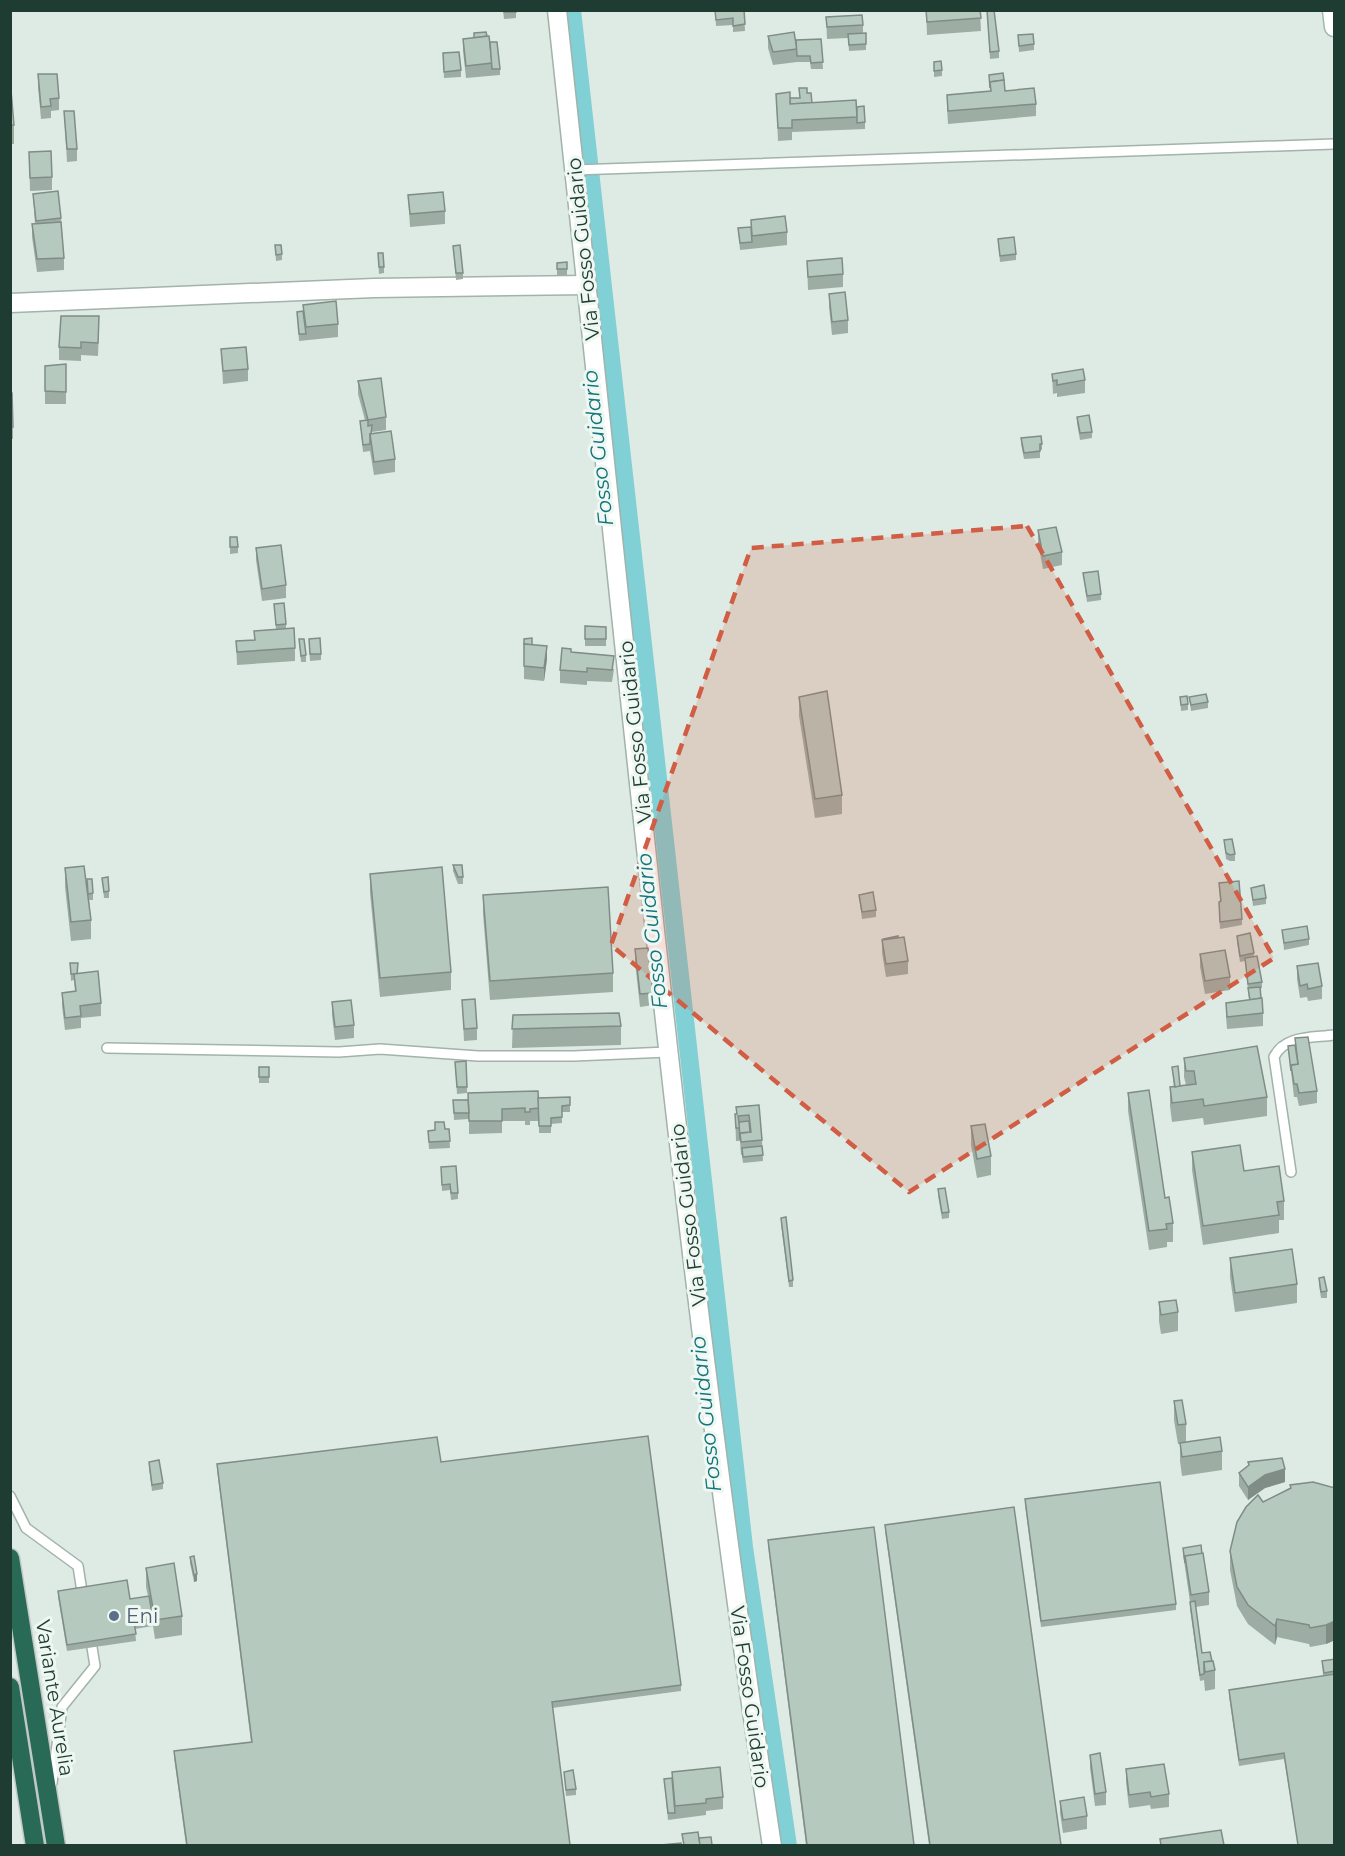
<svg xmlns="http://www.w3.org/2000/svg" width="1345" height="1856" viewBox="0 0 1345 1856" font-family="Montserrat,sans-serif">
<rect width="100%" height="100%" fill="#deebe4"/>
<g fill="none" stroke-linecap="round" stroke-linejoin="round">
<path stroke="#80d0d5" stroke-width="18" d="M572,10L744,1547L788,1846"/>
<g stroke="#a1b3ab" stroke-width="12">
<g id="lane">
<path d="M574,170L1334,144"/>
<path d="M107,1048L339,1052L380,1049L478,1056H574L668,1052"/>
<path d="M1291,1172L1274,1057C1285,1035 1312,1038 1334,1035"/>
<path d="M10,1496L26,1528L78,1566L83,1598"/>
<path d="M52,1783L62,1707L95,1666L90,1635"/>
</g>
</g>
<g stroke="#a1b3ab" stroke-width="21">
<g id="street">
<path d="M557,10C624,623 679,1237 772,1846"/>
<path d="M10,303L374,288L587,285"/>
</g>
</g>
<g stroke="#9ebbae" stroke-width="21">
<path id="secondary" d="M1332,10L1334,27"/>
</g>
<g stroke="#c0c8c5" stroke-width="21">
<g id="highway">
<path d="M10,1558L56,1846"/>
<path d="M10,1687L35,1846"/>
</g>
</g>
<use href="#lane" stroke="#fff" stroke-width="9"/>
<use href="#street" stroke="#fff" stroke-width="18"/>
<use href="#secondary" stroke="#fff" stroke-width="18"/>
<use href="#highway" stroke="#286a56" stroke-width="18"/>
</g>
<g fill="#9dada4">
<path d="M503,10H516V18L504,19Z"/>
<path d="M715,10H744L745,31L733,32V25L716,26Z"/>
<path d="M926,10H980L981,31L927,35Z"/>
<path d="M987,11L999,51V58L990,59Z"/>
<path d="M826,17L863,25V34L866,33V50L849,51L848,38L827,39Z"/>
<path d="M474,33L487,36L500,69V75L466,78L463,51V39L474,38Z"/>
<path d="M1018,35L1034,44V50L1019,52Z"/>
<path d="M768,36L796,40L821,39L823,69H811L810,62H797L773,65L768,48Z"/>
<path d="M443,53L461,70V77L444,78Z"/>
<path d="M934,62L942,70V76L934,77Z"/>
<path d="M38,74L59,98V110L51,111V118L41,119L38,87Z"/>
<path d="M989,75L1005,91L1036,104V116L948,124L947,107V95L990,91Z"/>
<path d="M10,79L14,125V144H10Z"/>
<path d="M807,93L812,103L857,107L865,122V129L792,132V140L778,141L776,94L790,98H800Z"/>
<path d="M64,111L77,149V161L67,162Z"/>
<path d="M29,152L52,177V190L30,191Z"/>
<path d="M33,194L61,218L64,258V270L37,272L32,237V224H35Z"/>
<path d="M408,195L445,211V224L410,227Z"/>
<path d="M751,220L787,232V245L740,250L738,228L751,227Z"/>
<path d="M998,239L1016,254V260L1000,262Z"/>
<path d="M275,245L282,254V260L276,261Z"/>
<path d="M453,246L463,273V279L456,280Z"/>
<path d="M378,253L384,267V273L379,274Z"/>
<path d="M807,261L843,274V287L808,290Z"/>
<path d="M567,262V275L557,276V263Z"/>
<path d="M829,294L848,320V333L832,335L829,307Z"/>
<path d="M303,305L338,324V337L299,341L297,312L303,311Z"/>
<path d="M99,329L98,356L81,355V361L59,360V347Z"/>
<path d="M221,349L248,369V381L223,384Z"/>
<path d="M66,364V404H45V366Z"/>
<path d="M1052,374L1085,380V393L1057,397V393L1053,394Z"/>
<path d="M358,381L386,417V430L372,432V434L395,459V472L374,475L370,451L363,452L360,421L365,420L358,394Z"/>
<path d="M10,393L13,427V439H10Z"/>
<path d="M1077,417L1092,432V438L1080,440L1077,423Z"/>
<path d="M1021,438L1042,444V450H1040V458L1024,459L1021,444Z"/>
<path d="M1038,530L1062,552V565L1043,569L1038,543Z"/>
<path d="M230,537L238,547V553L230,554Z"/>
<path d="M256,548L286,585V598L262,601L256,560Z"/>
<path d="M1083,573L1101,594V600L1087,602Z"/>
<path d="M274,604L286,624V628L295,648V661L237,665L236,641L254,640V631L276,629Z"/>
<path d="M585,626L606,627V646H585Z"/>
<path d="M299,639L306,655V662H301Z"/>
<path d="M524,639L547,659L544,681L524,679Z"/>
<path d="M309,645L321,654V660L310,661Z"/>
<path d="M571,652L614,669L612,682L587,681V685L560,683V670Z"/>
<path d="M799,697L842,795V814L815,818L799,716Z"/>
<path d="M1180,697L1188,704V710L1181,711Z"/>
<path d="M1189,697L1208,702V708L1191,711Z"/>
<path d="M1224,840L1235,854V861H1230L1226,859Z"/>
<path d="M453,865L463,877V884H458L453,871Z"/>
<path d="M65,868L87,883L93,893V900H89L91,920V939L71,941L65,887Z"/>
<path d="M370,874L451,972V990L380,997L370,893Z"/>
<path d="M102,878L109,891V898H104Z"/>
<path d="M1219,883L1242,919V925L1220,929L1219,908V902L1220,901Z"/>
<path d="M1251,888L1266,898V904L1253,906Z"/>
<path d="M483,895L613,973V992L490,1000L483,914Z"/>
<path d="M859,895L876,910V917L862,919Z"/>
<path d="M1282,930L1309,939V945L1284,950Z"/>
<path d="M1237,936L1254,953V957L1262,982V988L1260,989L1263,1013V1026L1227,1029L1226,1016V1003L1249,1000L1245,961L1240,962L1237,942Z"/>
<path d="M882,940L908,961V974L886,977L882,953Z"/>
<path d="M635,949L653,993V1005L640,1007L635,962Z"/>
<path d="M1200,954L1230,977V990L1205,994L1200,967Z"/>
<path d="M70,963L101,1003V1016L81,1018V1028L65,1030L62,1006V993L75,991L74,980L71,981Z"/>
<path d="M1297,966L1322,986V999L1308,1001L1307,997L1300,998L1297,979Z"/>
<path d="M462,1000L477,1028V1040L464,1041Z"/>
<path d="M332,1002L354,1025V1038L335,1040L332,1015Z"/>
<path d="M513,1015L621,1026V1045L512,1048Z"/>
<path d="M1295,1038L1317,1091V1103L1299,1106L1297,1097H1294L1288,1046L1295,1045Z"/>
<path d="M1184,1058L1267,1097V1116L1204,1125L1203,1118L1172,1122L1170,1106V1087H1174L1172,1067L1180,1086L1186,1085L1184,1077Z"/>
<path d="M455,1062L467,1087V1093L457,1094Z"/>
<rect x="259" y="1067" width="10" height="16"/>
<path d="M1128,1093L1173,1223V1242H1167V1247L1149,1250L1128,1111Z"/>
<path d="M570,1097V1112H562V1123L551,1124V1133H539V1120V1121H530V1125H525V1121H502V1133L469,1134V1119L454,1120L453,1100Z"/>
<path d="M759,1105L762,1140L763,1161L743,1163L742,1155H741L740,1141H736L735,1114H736V1107Z"/>
<path d="M971,1126L991,1156V1175L977,1178L971,1145Z"/>
<path d="M449,1129L450,1148L429,1149L428,1131Z"/>
<path d="M1192,1152L1244,1171L1284,1201V1220H1279V1233L1203,1245L1192,1170Z"/>
<path d="M441,1167L458,1193V1199L451,1200L450,1190L442,1191Z"/>
<path d="M938,1189L949,1212V1218L942,1219L938,1195Z"/>
<path d="M781,1218L793,1280V1287H789L781,1224Z"/>
<path d="M1230,1258L1297,1284V1303L1235,1312L1230,1277Z"/>
<path d="M1319,1278L1327,1291V1298H1321L1319,1284Z"/>
<path d="M1159,1302L1178,1312V1331L1161,1334L1159,1321Z"/>
<path d="M1174,1401L1186,1424V1442L1222,1451V1470L1182,1476L1180,1461V1444H1178L1174,1420Z"/>
<path d="M149,1462L163,1483V1489L152,1491L149,1468Z"/>
<path d="M441,1462L681,1685V1691L552,1708L570,1845H186L174,1757V1751L251,1742L217,1470V1464Z"/>
<path d="M1248,1462L1285,1482L1265,1488L1248,1500L1239,1486V1473L1248,1466Z"/>
<path d="M1290,1485L1335,1488V1640L1326,1644L1310,1647L1309,1644L1277,1637L1275,1645L1248,1624L1237,1606L1230,1570V1551L1263,1502L1290,1488Z"/>
<path d="M1025,1499L1176,1604V1610L1041,1627L1025,1505Z"/>
<path d="M885,1525L1061,1845H929L885,1531Z"/>
<path d="M768,1540L914,1845H806L768,1546Z"/>
<path d="M1183,1548L1209,1592V1605L1195,1607L1202,1653L1212,1661L1215,1670V1689L1205,1691L1204,1680L1200,1681L1190,1608V1602L1183,1554Z"/>
<path d="M190,1557L197,1581L194,1582L190,1563Z"/>
<path d="M146,1568L182,1616V1635L155,1639L153,1626L135,1629L136,1641L67,1651L58,1597V1591L130,1599L148,1596L146,1587Z"/>
<path d="M1335,1659V1845H1298L1284,1759L1239,1766L1229,1696V1690L1323,1676L1322,1661Z"/>
<path d="M1090,1755L1106,1792V1805L1095,1806L1090,1768Z"/>
<path d="M1126,1769L1169,1794V1807L1151,1809L1150,1805L1129,1808L1126,1782Z"/>
<path d="M564,1772L576,1789V1795L566,1796Z"/>
<path d="M672,1772L723,1797V1809L706,1811V1815L668,1820L664,1779L672,1778Z"/>
<path d="M1060,1801L1087,1816V1829L1063,1833L1060,1813Z"/>
</g>
<g fill="#7f8d86">
<path d="M547,646V659L544,681V668Z"/>
<path d="M1285,1469V1482L1265,1488L1248,1500V1487L1265,1475Z"/>
<path d="M197,1574V1581L194,1582V1575Z"/>
<path d="M1277,1619V1637L1275,1645V1626Z"/>
<path d="M1335,1621V1640L1326,1644V1625Z"/>
</g>
<g fill="#b6c9bf" stroke="#7f8d86" stroke-width="1.5">
<path d="M503,10H516V12H504Z"/>
<path d="M715,10H744L745,24L733,26V18L716,20Z"/>
<path d="M926,10H980L981,18L927,22Z"/>
<path d="M987,10H994L999,51L990,52Z"/>
<path d="M862,15L863,25L827,27L826,17Z"/>
<path d="M486,32L487,36L474,38V33Z"/>
<path d="M794,32L797,49L773,52L768,36Z"/>
<path d="M866,33V44L849,45L848,34Z"/>
<path d="M1033,34L1034,44L1019,46L1018,35Z"/>
<path d="M489,36L492,63L466,66L463,39Z"/>
<path d="M821,39L823,62L811,63L810,56H797L796,40Z"/>
<path d="M490,42H497L500,69H492Z"/>
<path d="M459,52L461,70L444,72L443,53Z"/>
<path d="M941,61L942,70L934,71V62Z"/>
<path d="M1003,73L1004,80L990,82V88L989,75Z"/>
<path d="M38,74H57L59,98L50,99L51,106L41,107Z"/>
<path d="M10,79L14,125H10Z"/>
<path d="M1004,80L1005,91L1034,88L1036,104L948,111L947,95L991,91L990,82Z"/>
<path d="M799,88H807V93H811L812,103L790,104V98H800Z"/>
<path d="M790,92V104L856,100L857,117L792,120V128H778L776,94Z"/>
<path d="M864,106L865,122L857,123V107Z"/>
<path d="M64,111H74L77,149H67Z"/>
<path d="M51,151L52,177L30,178L29,152Z"/>
<path d="M58,191L61,218L36,221L33,194Z"/>
<path d="M443,192L445,211L410,214L408,195Z"/>
<path d="M785,216L787,232L752,236L751,220Z"/>
<path d="M61,222L64,258L37,259L32,224Z"/>
<path d="M751,227L752,242L740,243L738,228Z"/>
<path d="M1014,237L1016,254L1000,256L998,239Z"/>
<path d="M275,245H281L282,254L276,255Z"/>
<path d="M460,245L463,273H456L453,246Z"/>
<path d="M378,253H383L384,267H379Z"/>
<path d="M842,258L843,274L808,277L807,261Z"/>
<path d="M567,262V269H557V263Z"/>
<path d="M845,292L848,320L832,322L829,294Z"/>
<path d="M336,301L338,324L306,327L303,305Z"/>
<path d="M303,311L306,334H299L297,312Z"/>
<path d="M61,316H99L98,343L81,342V348L59,347Z"/>
<path d="M246,347L248,369L223,371L221,349Z"/>
<path d="M66,364V392L45,391V366Z"/>
<path d="M1083,369L1085,380L1057,385V380L1053,381L1052,374Z"/>
<path d="M381,378L386,417L368,420L358,381Z"/>
<path d="M10,393H12L13,427H10Z"/>
<path d="M1089,415L1092,432L1080,433L1077,417Z"/>
<path d="M368,420V426L372,425L371,434H370V444L363,445L360,421Z"/>
<path d="M391,431L395,459L374,462L370,434Z"/>
<path d="M1041,436L1042,444H1040V451L1024,453L1021,438Z"/>
<path d="M1056,527L1062,552L1043,556L1038,530Z"/>
<path d="M230,537H237L238,547H230Z"/>
<path d="M281,545L286,585L262,589L256,548Z"/>
<path d="M1098,571L1101,594L1087,596L1083,573Z"/>
<path d="M284,603L286,624L276,625L274,604Z"/>
<path d="M585,626L606,627V639H585Z"/>
<path d="M294,628L295,648L237,652L236,641L255,640L254,631Z"/>
<path d="M320,638L321,654H310L309,639Z"/>
<path d="M532,638V645L524,644V639Z"/>
<path d="M299,639H304L306,655L301,656Z"/>
<path d="M524,644L547,646L544,668L524,666Z"/>
<path d="M562,648L571,649V652L614,656L612,670L587,668V672L560,670Z"/>
<path d="M827,691L842,795L815,799L799,697Z"/>
<path d="M1206,694L1208,702L1191,705L1189,697Z"/>
<path d="M1187,696L1188,704L1181,705L1180,697Z"/>
<path d="M1232,839L1235,854L1230,855L1226,853L1224,840Z"/>
<path d="M453,865H462L463,877H458Z"/>
<path d="M84,866L91,920L71,922L65,868Z"/>
<path d="M442,867L451,972L380,978L370,874Z"/>
<path d="M108,877L109,891L104,892L102,878Z"/>
<path d="M87,879H92L93,893L88,894Z"/>
<path d="M1239,881L1242,919L1220,922L1219,902L1221,901L1219,883Z"/>
<path d="M1264,885L1266,898L1253,900L1251,888Z"/>
<path d="M608,887L613,973L490,981L483,895Z"/>
<path d="M873,892L876,910L862,912L859,895Z"/>
<path d="M1307,926L1309,939L1284,943L1282,930Z"/>
<path d="M1250,933L1254,953L1240,956L1237,936Z"/>
<path d="M898,936V938L883,940V939Z"/>
<path d="M904,937L908,961L886,964L882,940Z"/>
<path d="M648,948L653,993L640,994L635,949Z"/>
<path d="M1225,950L1230,977L1205,981L1200,954Z"/>
<path d="M1257,956L1262,982L1248,984L1245,958Z"/>
<path d="M70,963H78L77,974H71Z"/>
<path d="M1318,963L1322,986L1308,989L1307,984L1300,986L1297,966Z"/>
<path d="M98,971L101,1003L80,1006L81,1016L65,1018L62,993L76,991L74,974Z"/>
<path d="M1260,987L1261,998L1250,1000L1248,988Z"/>
<path d="M1262,998L1263,1013L1227,1017L1226,1003Z"/>
<path d="M475,999L477,1028L464,1029L462,1000Z"/>
<path d="M351,1000L354,1025L335,1027L332,1002Z"/>
<path d="M619,1013L621,1026L512,1029L513,1015Z"/>
<path d="M1308,1037L1317,1091L1299,1093L1297,1084H1294L1291,1065L1298,1064L1295,1038Z"/>
<path d="M1295,1045L1298,1064L1291,1065V1071L1288,1046Z"/>
<path d="M1257,1046L1267,1097L1204,1106L1203,1099L1172,1103L1170,1087L1196,1084L1194,1071H1186L1184,1058Z"/>
<path d="M466,1061L467,1087H457L455,1062Z"/>
<path d="M1178,1066L1180,1086L1175,1087L1172,1067Z"/>
<rect x="259" y="1067" width="10" height="10"/>
<path d="M1149,1090L1165,1198L1169,1197L1173,1223L1166,1224L1167,1229L1149,1231L1128,1093Z"/>
<path d="M538,1091L539,1108L530,1109V1112H525V1108L502,1109V1121H469L468,1093Z"/>
<path d="M570,1097V1105L562,1106V1117L551,1118V1126H539L538,1098Z"/>
<path d="M453,1100H468L469,1113H454Z"/>
<path d="M759,1105L762,1140L741,1142L740,1133L751,1132L749,1115L738,1116L740,1128H736L735,1114H737L736,1107Z"/>
<path d="M749,1121L750,1132L740,1133V1139L739,1122Z"/>
<path d="M435,1122H444L445,1129H449L450,1141L429,1142L428,1131L435,1130Z"/>
<path d="M985,1124L991,1156L977,1159L971,1126Z"/>
<path d="M1240,1145L1244,1171L1279,1166L1284,1201L1277,1202L1279,1215L1203,1226L1192,1152Z"/>
<path d="M762,1146L763,1155L743,1157L742,1148Z"/>
<path d="M456,1166L458,1193H451L450,1184L442,1185L441,1167Z"/>
<path d="M945,1188L949,1212L942,1213L938,1189Z"/>
<path d="M786,1217L793,1280L789,1281L781,1218Z"/>
<path d="M1292,1249L1297,1284L1235,1293L1230,1258Z"/>
<path d="M1324,1277L1327,1291L1321,1292L1319,1278Z"/>
<path d="M1176,1300L1178,1312L1161,1315L1159,1302Z"/>
<path d="M1182,1400L1186,1424L1178,1425L1174,1401Z"/>
<path d="M648,1436L681,1685L552,1702L570,1845H187L174,1751L252,1742L217,1464L437,1437L441,1462Z"/>
<path d="M1220,1437L1222,1451L1182,1457L1180,1443Z"/>
<path d="M1282,1458L1285,1469L1265,1475L1248,1487L1239,1473L1249,1465L1248,1462Z"/>
<path d="M159,1460L163,1483L152,1485L149,1462Z"/>
<path d="M1160,1482L1176,1604L1041,1621L1025,1499Z"/>
<path d="M1313,1482L1335,1488V1621L1326,1625L1310,1628L1309,1625L1277,1619L1275,1626L1248,1605L1237,1587L1230,1551L1237,1522L1246,1507L1258,1495L1263,1502L1291,1488L1290,1485Z"/>
<path d="M1014,1507L1061,1845H930L885,1525Z"/>
<path d="M874,1527L914,1845H807L768,1540Z"/>
<path d="M1201,1545L1202,1554L1185,1556V1563L1183,1548Z"/>
<path d="M1203,1553L1209,1592L1191,1595L1185,1556Z"/>
<path d="M194,1556L197,1574L194,1575L190,1557Z"/>
<path d="M174,1563L182,1616L155,1620L146,1568Z"/>
<path d="M127,1580L130,1599L149,1596L153,1619L134,1622L136,1634L67,1645L58,1591Z"/>
<path d="M1195,1601L1202,1653L1210,1652L1212,1661L1204,1662V1674L1200,1675L1190,1602Z"/>
<path d="M1335,1659V1671L1324,1673L1322,1661Z"/>
<path d="M1213,1661L1215,1670L1205,1672L1204,1662Z"/>
<path d="M1335,1674V1845H1298L1284,1753L1239,1760L1229,1690Z"/>
<path d="M1100,1753L1106,1792L1095,1794L1090,1755Z"/>
<path d="M1164,1764L1169,1794L1151,1797L1150,1792L1129,1795L1126,1769Z"/>
<path d="M720,1767L723,1797L706,1799V1803L675,1806L672,1772Z"/>
<path d="M573,1770L576,1789L566,1790L564,1772Z"/>
<path d="M672,1778L675,1813H668L664,1779Z"/>
<path d="M1084,1797L1087,1816L1063,1820L1060,1801Z"/>
<path d="M1221,1830L1224,1845H1161L1160,1839Z"/>
<path d="M698,1832L700,1845H684L682,1834Z"/>
<path d="M711,1837L712,1845H700L699,1838Z"/>
<path d="M681,1843V1845H661Z"/>
</g>
<path fill="#d05d44" fill-opacity="0.2" stroke="#d05d44" stroke-width="4.5" stroke-dasharray="12 8" stroke-linejoin="round" d="M1027,526L1274,958L909,1192L611,945L751,548Z"/>
<circle fill="#5c6f8a" stroke="#eef7f2" stroke-width="2" cx="114" cy="1616" r="6"/>
<g text-anchor="middle" stroke-width="6" stroke-linejoin="round" paint-order="stroke">
<g font-size="20" fill="#1e3c31" stroke="#eef7f2">
<text transform="translate(583 249) rotate(-96)" y="7">Via Fosso Guidario</text>
<text transform="translate(635 732) rotate(-96)" y="7">Via Fosso Guidario</text>
<text transform="translate(688 1215) rotate(-97)" y="7">Via Fosso Guidario</text>
<text transform="translate(750 1697) rotate(82)" y="7">Via Fosso Guidario</text>
<text transform="translate(55 1698) rotate(81)" y="7">Variante Aurelia</text>
</g>
<g font-size="20" fill="#4e5e75" stroke="#eef7f2" text-anchor="start">
<text x="126" y="1623">Eni</text>
</g>
<g font-size="21" font-style="italic" fill="#14747c" stroke="#eef7f2">
<text transform="translate(598 448) rotate(-96)" y="7">Fosso Guidario</text>
<text transform="translate(652 931) rotate(-96)" y="7">Fosso Guidario</text>
<text transform="translate(706 1414) rotate(-96)" y="7">Fosso Guidario</text>
</g>
</g>
<rect width="1345" height="1856" fill="none" stroke="#1e3c31" stroke-width="24"/>
</svg>
